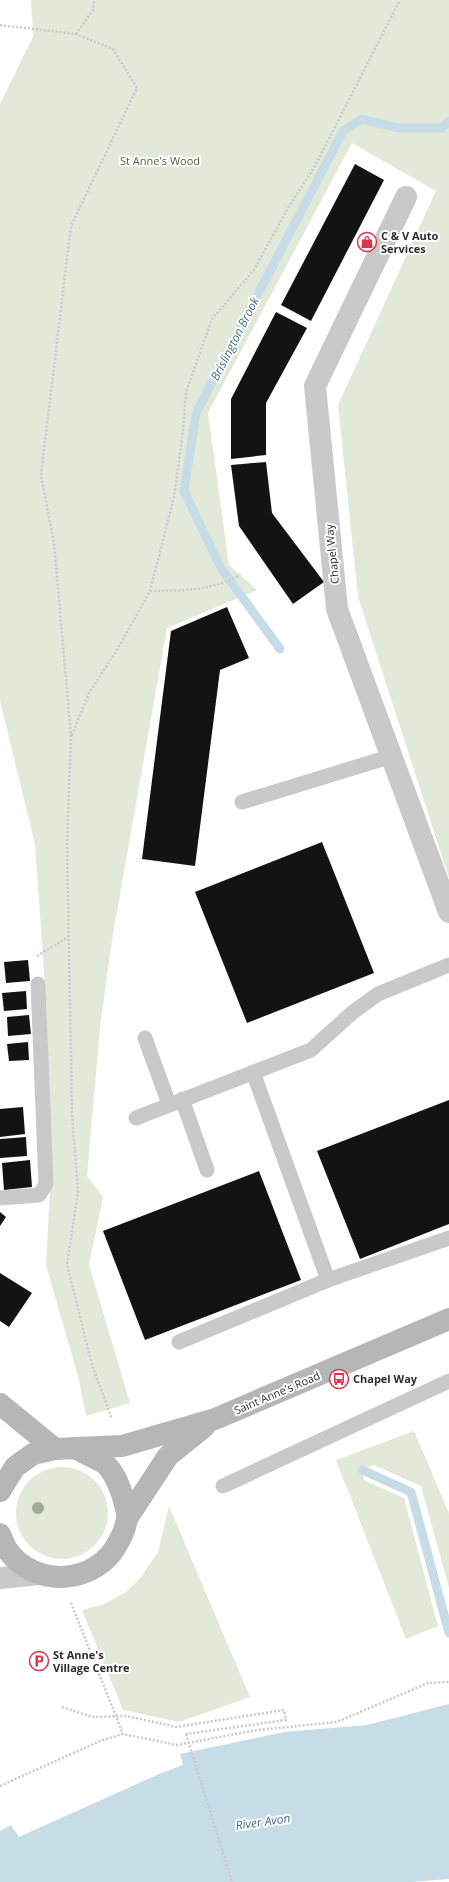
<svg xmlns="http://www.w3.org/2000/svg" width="449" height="1882" viewBox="0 0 449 1882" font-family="'Open Sans',sans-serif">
<rect width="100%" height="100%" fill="#fff"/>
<g fill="#e2e9d9">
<path d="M31,0H449V878L358,597L338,405L436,191L352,143L208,413L229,565L257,590L167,628L112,940L100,1028L87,1176L103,1197L89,1265L130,1403L86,1416L79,1380L46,1265L50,1188L47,1015L35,844L0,701V104L33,37Z"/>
<path d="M414,1431L449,1513V1588L421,1486L374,1465L362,1470L364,1480L404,1498L438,1626L406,1639L336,1460Z"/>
<circle cx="62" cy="1513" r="46"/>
<path d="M169,1506L250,1697L179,1722L123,1710L82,1610L104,1604L126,1592L141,1577L158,1552Z"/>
</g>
<path fill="#c6dde8" d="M449,1704V1879L412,1882H0V1831L11,1825L19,1837L159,1774L183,1765L180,1754L284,1732L367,1725Z"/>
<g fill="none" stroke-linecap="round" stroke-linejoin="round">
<g stroke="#c6dde8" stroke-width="9">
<path d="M280,649L221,568L184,491L196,413L343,131L362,119L398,128H442L449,121"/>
<path d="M362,1470L411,1492L449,1633"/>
</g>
</g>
<g fill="#131313">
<path d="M355,164L384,180L311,321L281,305Z"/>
<path d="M276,312L307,328L266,403V455L231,459V399Z"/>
<path d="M266,462L272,513L324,582L293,604L239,526L231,465Z"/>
<path d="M227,607L249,658L220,670L195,866L142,859L171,631Z"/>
<path d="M322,842L374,973L247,1023L195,892Z"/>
<path d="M28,960L30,981L6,983L4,962Z"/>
<path d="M26,991L27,1009L4,1011L2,993Z"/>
<path d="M29,1015L31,1034L8,1036L7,1017Z"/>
<path d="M28,1042L29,1060L9,1061L7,1044Z"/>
<path d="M449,1100V1224L360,1259L317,1151Z"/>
<path d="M23,1107L25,1134L0,1137V1109Z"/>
<path d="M26,1137L27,1156L0,1158V1139Z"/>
<path d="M30,1160L32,1187L4,1190L2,1163Z"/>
<path d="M259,1171L301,1280L145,1340L103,1231Z"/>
<path d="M0,1212L6,1217L0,1226Z"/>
<path d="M0,1273L32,1293L9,1327L0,1321Z"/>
</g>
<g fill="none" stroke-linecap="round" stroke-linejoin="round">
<g stroke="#c9c9c9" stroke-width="2.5" stroke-dasharray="2 2" stroke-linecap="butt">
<path d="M0,25L76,34L113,49L137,88L71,226L41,475L54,543L71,736L67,842L72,1114L78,1192L67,1264L92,1365L112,1419"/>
<path d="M76,34L93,10L94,0"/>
<path d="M150,591C186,590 207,592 240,575"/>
<path d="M72,735L89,693L120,645L150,591L174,497L183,431L186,392L212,319L254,270L288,208L315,166L400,0"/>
<path d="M37,956L68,937"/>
<path d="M71,1603L123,1734"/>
<path d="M62,1707L92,1717L127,1716L176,1727L284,1710L286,1720L186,1734"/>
<path d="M0,1786L100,1741L123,1734L177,1745L257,1730L337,1722L428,1683L449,1682"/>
</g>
<g stroke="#c9c9c9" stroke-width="15">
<path d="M242,802L392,756"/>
<path d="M145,1038L169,1104"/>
<path d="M182,1099L207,1170"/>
<path d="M136,1118L311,1050L353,1012L378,994L449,965"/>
<path d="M0,1198L39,1195L46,1184L38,984"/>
<path d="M328,1280L449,1238"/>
<path d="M179,1342L328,1280L253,1072"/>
<path d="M223,1486L449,1381"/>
</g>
<g stroke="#c9c9c9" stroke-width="22">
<path d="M406,197L315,386L337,609L449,912"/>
<path d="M0,1578L40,1574"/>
</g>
<g stroke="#b6b6b6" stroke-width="22">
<path d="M0,1404L55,1449"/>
<path d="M0,1491L15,1467L33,1454L55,1449L122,1446L215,1419L449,1319"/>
<path d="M128,1517L168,1456L204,1427"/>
<path d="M0,1534C2,1539 4,1544 6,1548C34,1590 98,1585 119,1541C123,1534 126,1526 127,1518C128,1512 124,1503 123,1497C119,1485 114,1471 104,1463C96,1458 85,1454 77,1449"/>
</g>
<path stroke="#c9c9c9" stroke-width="2.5" stroke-dasharray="2 2" stroke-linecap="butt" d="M186,1734L232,1882"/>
</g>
<circle fill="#9faa94" cx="38" cy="1508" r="6"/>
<defs>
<g id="shop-ring" transform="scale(1)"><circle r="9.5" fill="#fff" stroke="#da374c" stroke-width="1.5"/><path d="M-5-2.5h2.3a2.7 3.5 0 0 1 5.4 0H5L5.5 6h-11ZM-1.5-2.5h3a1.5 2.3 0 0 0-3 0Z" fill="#da374c"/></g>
<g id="bus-ring" transform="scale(1)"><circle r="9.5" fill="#fff" stroke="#da374c" stroke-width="1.5"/><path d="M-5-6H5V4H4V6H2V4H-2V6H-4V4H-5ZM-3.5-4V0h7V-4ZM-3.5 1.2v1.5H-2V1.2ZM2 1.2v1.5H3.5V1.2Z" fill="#da374c"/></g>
<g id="parking-ring" transform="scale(1)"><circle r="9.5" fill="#fff" stroke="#da374c" stroke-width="1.5"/><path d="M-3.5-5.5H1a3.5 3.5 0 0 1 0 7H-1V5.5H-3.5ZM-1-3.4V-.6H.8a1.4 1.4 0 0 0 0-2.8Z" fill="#da374c"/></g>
</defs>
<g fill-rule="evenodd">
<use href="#shop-ring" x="367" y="242"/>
<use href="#bus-ring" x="339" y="1379"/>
<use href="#parking-ring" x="39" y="1661"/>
</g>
<g text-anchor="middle" stroke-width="4" stroke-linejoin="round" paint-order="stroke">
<g font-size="11" fill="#51643c" stroke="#fff">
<text x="160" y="165">St Anne's Wood</text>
</g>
<g font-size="11" font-weight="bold" fill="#2c2c2c" stroke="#fff" text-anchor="start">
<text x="381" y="240">C &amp; V Auto<tspan x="381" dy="13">Services</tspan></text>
<text x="353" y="1383">Chapel Way</text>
<text x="53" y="1659">St Anne's<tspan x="53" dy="13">Village Centre</tspan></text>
</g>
<g font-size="11" fill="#2c2c2c" stroke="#fff">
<text transform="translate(332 554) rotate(-96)" y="4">Chapel Way</text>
<text transform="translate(277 1393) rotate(-23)" y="4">Saint Anne's Road</text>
</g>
<g font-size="12" font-style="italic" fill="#3f7088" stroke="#fff">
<text transform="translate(235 339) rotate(-63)" y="4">Brislington Brook</text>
<text transform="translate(263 1822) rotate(-8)" y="4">River Avon</text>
</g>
</g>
</svg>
